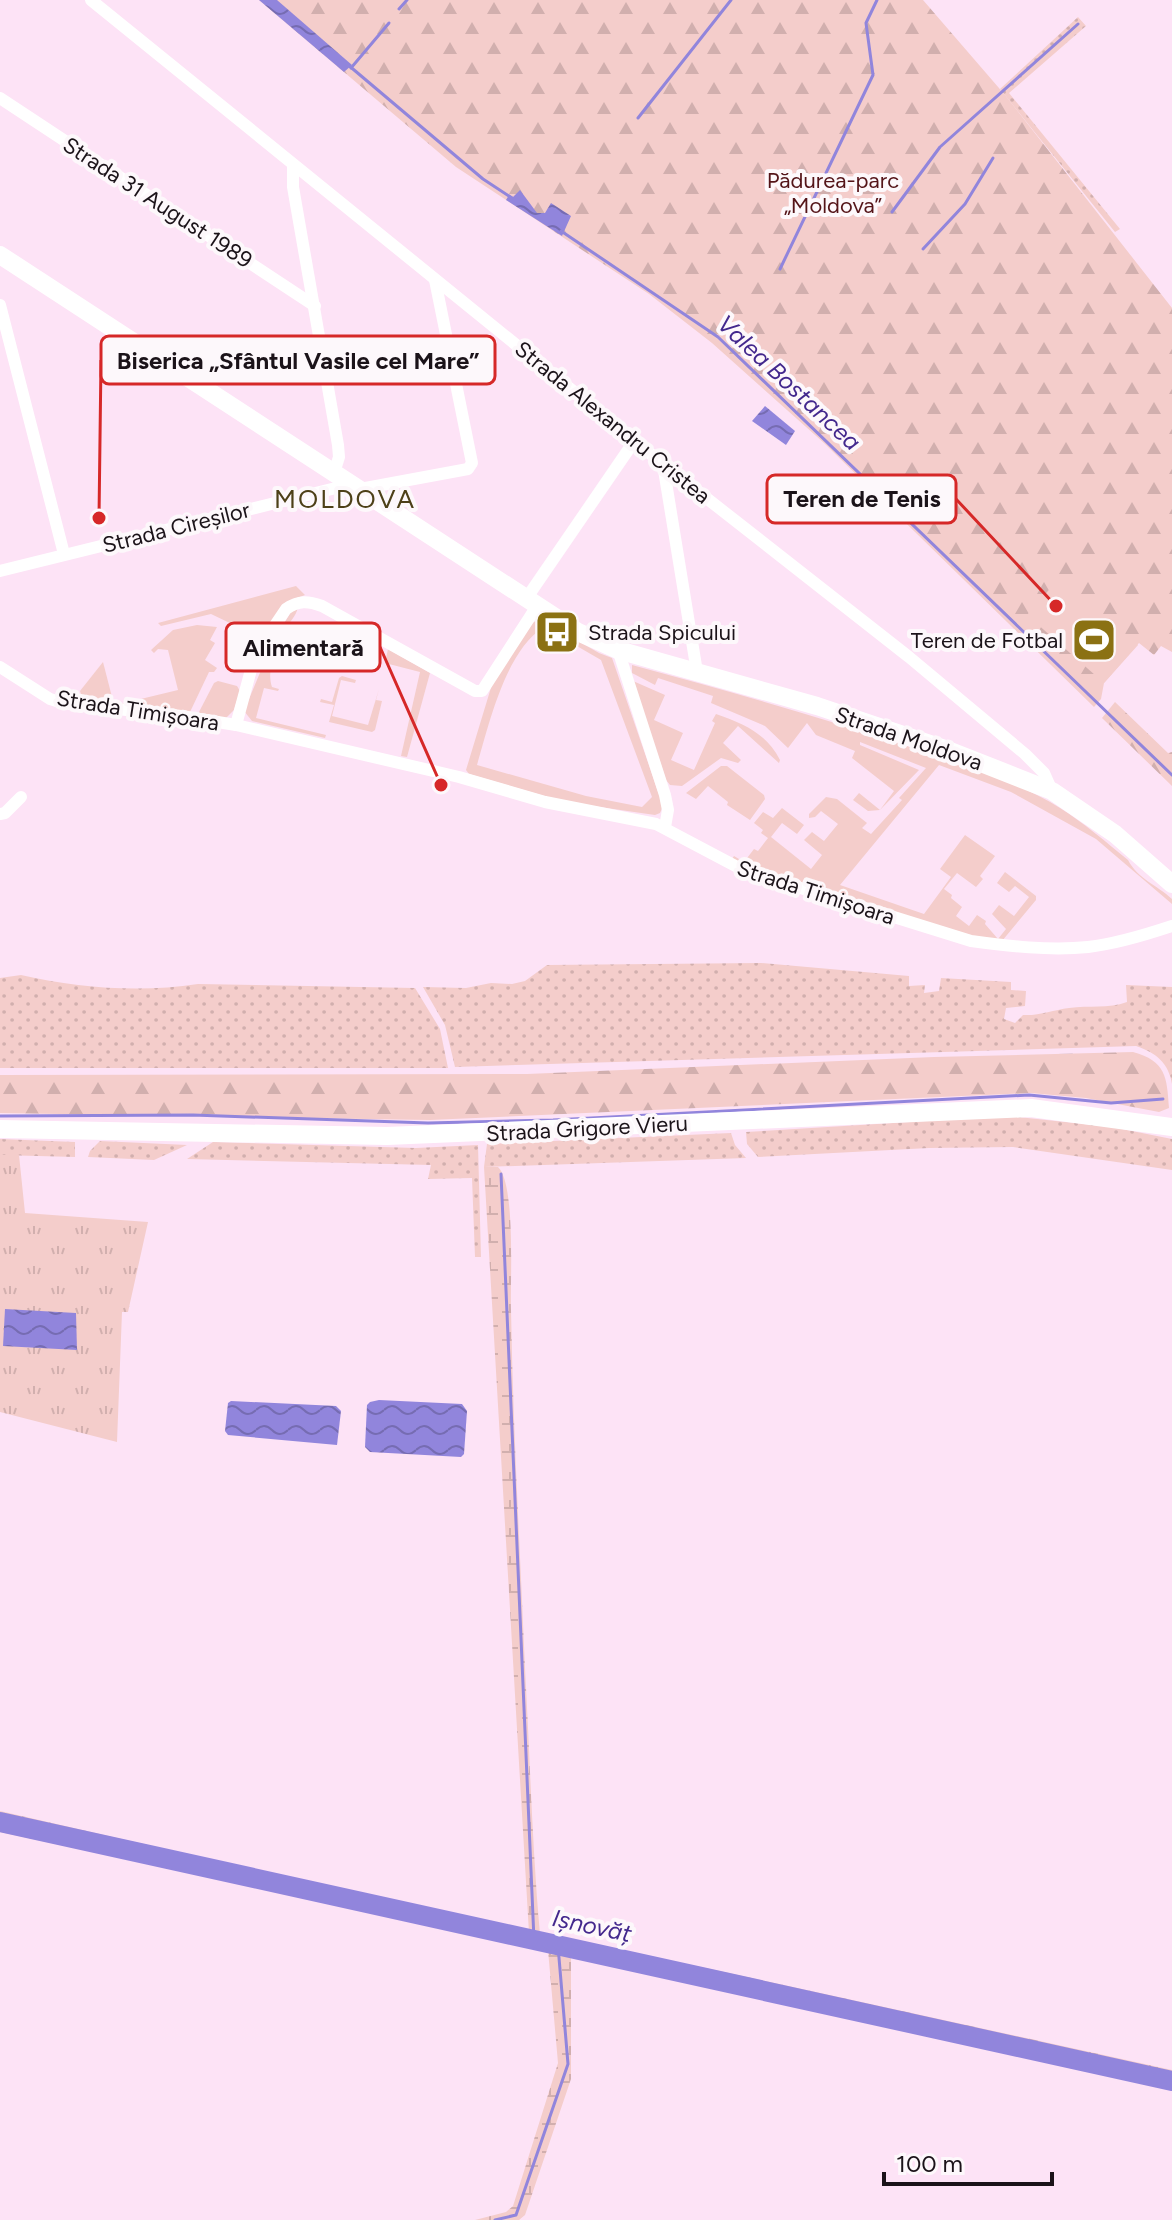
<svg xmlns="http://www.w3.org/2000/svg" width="1172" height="2220" viewBox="0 0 1172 2220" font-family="Figtree,sans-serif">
<defs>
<pattern id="grass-dots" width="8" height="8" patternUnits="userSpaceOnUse" patternTransform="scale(2)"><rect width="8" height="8" fill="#f4cdcb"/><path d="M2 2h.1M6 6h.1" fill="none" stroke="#d1afae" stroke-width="1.8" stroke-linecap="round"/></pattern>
<pattern id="forest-firs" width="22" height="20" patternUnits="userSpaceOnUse" patternTransform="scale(2)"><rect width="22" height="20" fill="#f4cdcb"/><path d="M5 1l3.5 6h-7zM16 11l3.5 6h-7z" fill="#d1afae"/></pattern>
<pattern id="wetland-marsh" width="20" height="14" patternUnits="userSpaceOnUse" patternTransform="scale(2)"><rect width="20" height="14" fill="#f4cdcb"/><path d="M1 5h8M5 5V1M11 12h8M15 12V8" fill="none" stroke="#d1afae"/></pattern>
<pattern id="park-tufts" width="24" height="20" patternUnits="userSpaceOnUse" patternTransform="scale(2)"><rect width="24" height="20" fill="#f4cdcb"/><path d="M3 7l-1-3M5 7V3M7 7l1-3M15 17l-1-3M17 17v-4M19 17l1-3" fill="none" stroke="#d1afae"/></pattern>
<pattern id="water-waves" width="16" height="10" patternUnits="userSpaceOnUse" patternTransform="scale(2)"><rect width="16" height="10" fill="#9185dc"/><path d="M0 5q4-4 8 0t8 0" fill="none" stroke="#766cb2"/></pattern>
</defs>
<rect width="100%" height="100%" fill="#fde3f6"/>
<g fill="url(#grass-dots)">
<path d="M1078,17L1086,26L1009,93L1120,229L1115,232L1000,89Z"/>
<path d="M761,963L909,976V986L925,985L924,993L939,991L941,978L1011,982V990L1026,991L1025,1006L1006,1008L1004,1019L1015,1023L1023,1015C1039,1016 1053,1010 1069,1008C1089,1005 1108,1009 1127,1002L1126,985L1172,987V1084C1168,1062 1156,1053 1136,1046L455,1067L445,1025L423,987L466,988L491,983L512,984L525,981L547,965Z"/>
<path d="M21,975C78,988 140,993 198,984L415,988L440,1029L448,1068H0V978Z"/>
<path d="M1008,1116L1112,1127L1172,1139V1170L1013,1147L929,1148L758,1157L747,1144L746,1132Z"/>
<path d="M731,1133L735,1145L746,1158L484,1167L487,1144Z"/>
<path d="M0,1139L75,1142V1157L0,1155Z"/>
<path d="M100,1141L187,1145L154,1160L88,1157L90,1151Z"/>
<path d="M213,1142L416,1148L478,1145L481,1257H475L472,1178L428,1179L431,1165L187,1159Z"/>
</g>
<g fill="url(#forest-firs)">
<path d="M259,0H923L1005,95L1172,308V652L1161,646L1154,655L1139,643L1104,683L1101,699L1094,707L824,443L712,343L649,294L456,167Z"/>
<path d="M1115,702L1168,753L1172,752V786L1102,718Z"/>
<path d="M1133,1052C1166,1061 1167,1077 1169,1108L1159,1112L1086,1098L1031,1093L430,1120L0,1113V1075L527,1074L934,1057Z"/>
</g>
<path fill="url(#wetland-marsh)" d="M484,1167H498C516,1184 510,1282 511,1310C513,1429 520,1549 525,1668C530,1757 532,1846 540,1935L715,1970L1172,2070V2087L571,1955V2079L525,2215L519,2220H475L506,2212L513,2206L558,2063L548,1950L0,1832V1811L529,1933Z"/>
<path fill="url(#park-tufts)" d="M0,1155H19L25,1213L148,1222L128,1312H122L117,1442L0,1412Z"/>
<g fill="#f4cdcb" fill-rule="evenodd">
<path d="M1061,576L1138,645L1104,683L1027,615Z"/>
<path d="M296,586L305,595L286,602L264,636L259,637L211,614L161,626L158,623Z"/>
<path d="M298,607C296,617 289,622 285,630C276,647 266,669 272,687L279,689L278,691L264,688L256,718L326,735L325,738L252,721L244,711L272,644L292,610Z"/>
<path d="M540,619L599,653L612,658L663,806L660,813L655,815L565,802L469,774L466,770L493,681L532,623ZM544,627L601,660L652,797L642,807L586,796L477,765C489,724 506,650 544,627Z"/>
<path d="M197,625L217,627L210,640L215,643L205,660L217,668L214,672H209L190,712L120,704L178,690L168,650L158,649L154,653L151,650L173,630Z"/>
<path d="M388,649L430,673L407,757L401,756L420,672L385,663Z"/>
<path d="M103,662L112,697L107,701L82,698L80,691Z"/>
<path d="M632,665C722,689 812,715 901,744C955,762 1011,778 1060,808C1084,823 1106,842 1128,860C1138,879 1157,885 1172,899V904L1096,839L1011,792L939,765L840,885L924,914L951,877L940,869L965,835L995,856L980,876L983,879L976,887L957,873L944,889L952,895L951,898L962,907L956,916L969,926L977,915L986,921L985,924L998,939L1006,929L992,914L999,905L1014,916L1029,897L1015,886L1009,892L997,883L1005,872L1036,896V900L1002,941L983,939L743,866L732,859L734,856L744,862L754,849L758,851L768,838L761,833L763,830L754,823L763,812L773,818L782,808L804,825L797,834L782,823L771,837L811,869L822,855L804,840L812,832L824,841L838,824L821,811L815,817L809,818V814L826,797L837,799L867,823L862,828L871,834L902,800L899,798L926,768L860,742V745L919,770L880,810L868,811L853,800L859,793L880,810L894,791L852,758L855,751L816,735L807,723L788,748L765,726L711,703L713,696L658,678L655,685L632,673Z"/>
<path d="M342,676L356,680L355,683L341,680L332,716L368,725L379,689L376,700L382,701L375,730L372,732L329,722L334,705L320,702L321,699L332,702L339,678Z"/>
<path d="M218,681L237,686L240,691L234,710L225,719L202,715L199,712L214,683Z"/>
<path d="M633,681L665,695L654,720L683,733L671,760L694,770L715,723L712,721L716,714C744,724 766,733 780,760L779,763L738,726L723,743L741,760L738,763L721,758L682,786L670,785L666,780Z"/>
<path d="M721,766H727L764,795L765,799L750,820L727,805L728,802L708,786L696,799L686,793Z"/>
</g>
<g fill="url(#water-waves)">
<path d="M259,0H277L352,65L344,72Z"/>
<path d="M520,190L537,213H545L551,203L571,216L562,236L506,200L509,195L513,197Z"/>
<path d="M765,406L795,431L786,445L752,421Z"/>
<path d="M5,1309L76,1313L77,1350L3,1346Z"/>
<path d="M379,1400L462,1404L467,1411L464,1454L461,1457L370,1452L365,1447L367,1405L370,1402Z"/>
<path d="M231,1401L336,1406L341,1411L337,1445L228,1435L225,1431L228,1403Z"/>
</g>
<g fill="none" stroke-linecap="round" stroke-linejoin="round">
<g stroke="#9185dc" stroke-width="3">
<path d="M399,9L407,0"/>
<path d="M347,64L483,179L512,198"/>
<path d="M351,68L389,23"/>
<path d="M638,118L731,0"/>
<path d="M892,212L940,147L1078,24"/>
<path d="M561,231L718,337L1172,775"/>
<path d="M923,249L965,204L993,158"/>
<path d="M780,269L873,75L866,23L877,0"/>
<path d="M0,1116L193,1115L428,1123L553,1120L1029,1095L1111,1103L1163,1099"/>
<path d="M501,1174L534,1940"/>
<path d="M495,2220L516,2215L568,2064L558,1946"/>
</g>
<path stroke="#9185dc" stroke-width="20" d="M0,1822L1172,2081"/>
<g stroke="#fff" stroke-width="12">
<path d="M91,0L663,464L909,657L1025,754L1044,773L1052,791"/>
<path d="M0,98L315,306"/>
<path d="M293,165V187L338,445L339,457L334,473"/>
<path d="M0,305L64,554"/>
<path d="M663,464L697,672"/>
<path d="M360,489L468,469L472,463L435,280"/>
<path d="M0,571L352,484"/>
<path d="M526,599L635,440"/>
<path d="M618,650L665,795L668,810L665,827"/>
<path d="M0,667L50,699L63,703L181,716L236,725L459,777L545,802L656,824L743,870L971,941C1008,946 1050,951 1088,947C1116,944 1145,935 1172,926"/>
<path d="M236,725L255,655L286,609C299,600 308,601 322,606L475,691H482L537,606"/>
<path d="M0,814L5,813L21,797"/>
</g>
<g stroke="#fff" stroke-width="18">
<path d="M0,255L578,632L618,650L817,706L948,750L1052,791L1115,834L1172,884"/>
<path d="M0,1129L387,1136L1031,1108L1172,1127"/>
</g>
</g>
<defs>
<g id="bus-square" transform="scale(2.3)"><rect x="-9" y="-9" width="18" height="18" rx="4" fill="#8b7113" stroke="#fdf8fb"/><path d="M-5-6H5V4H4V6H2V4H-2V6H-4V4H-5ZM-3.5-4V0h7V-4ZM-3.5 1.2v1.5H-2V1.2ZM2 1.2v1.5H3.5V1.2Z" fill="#fff"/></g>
<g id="stadium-square" transform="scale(2.3)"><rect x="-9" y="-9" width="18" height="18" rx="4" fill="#8b7113" stroke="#fdf8fb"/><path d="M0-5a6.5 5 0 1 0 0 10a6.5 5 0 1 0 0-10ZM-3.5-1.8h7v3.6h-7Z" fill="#fff"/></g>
</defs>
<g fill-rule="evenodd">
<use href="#bus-square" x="557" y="632"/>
<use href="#stadium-square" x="1094" y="640"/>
</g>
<g text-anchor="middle" stroke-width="8" stroke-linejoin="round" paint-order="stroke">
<g font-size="22" fill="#541418" stroke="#fdf8fb">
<text x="833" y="188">Pădurea-parc<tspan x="833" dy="25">„Moldova”</tspan></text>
</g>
<g font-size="22" fill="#1b1319" stroke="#fdf8fb">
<text transform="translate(158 202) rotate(33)" y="8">Strada 31 August 1989</text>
<text transform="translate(613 422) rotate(39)" y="8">Strada Alexandru Cristea</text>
<text transform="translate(176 527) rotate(-14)" y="8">Strada Cireșilor</text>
<text transform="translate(138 710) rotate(9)" y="8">Strada Timișoara</text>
<text transform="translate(909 738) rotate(19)" y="8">Strada Moldova</text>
<text transform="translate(816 892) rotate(18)" y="8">Strada Timișoara</text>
<text transform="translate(587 1128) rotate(-3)" y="8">Strada Grigore Vieru</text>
</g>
<g font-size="22" fill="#1b1319" stroke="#fdf8fb" text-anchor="start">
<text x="588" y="640">Strada Spicului</text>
<text x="1063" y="648" text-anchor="end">Teren de Fotbal</text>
</g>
<g font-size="24" font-style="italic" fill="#43288d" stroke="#fdf8fb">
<text transform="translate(789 383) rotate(43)" y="8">Valea Bostancea</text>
<text transform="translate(592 1926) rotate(12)" y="8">Ișnovăț</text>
</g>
<g font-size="26" letter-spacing="2" fill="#4d4018" stroke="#fdf8fb">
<text x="345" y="508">MOLDOVA</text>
</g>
</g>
<path fill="none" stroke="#d62828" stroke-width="3" d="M99 518L101 360M1056 606L956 499M441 785L380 647"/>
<g fill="#d62828" stroke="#fdf8fb" stroke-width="3">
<circle cx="99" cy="518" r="8"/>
<circle cx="1056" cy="606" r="8"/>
<circle cx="441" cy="785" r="8"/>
</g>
<g fill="#fdf8fb" stroke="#d62828" stroke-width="3">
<rect x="101" y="336" width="394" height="48" rx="8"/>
<rect x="767" y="475" width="189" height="48" rx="8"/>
<rect x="226" y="623" width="154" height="48" rx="8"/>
</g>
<g font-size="24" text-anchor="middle" font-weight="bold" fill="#1b1319">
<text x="298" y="369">Biserica „Sfântul Vasile cel Mare”</text>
<text x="862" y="507">Teren de Tenis</text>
<text x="303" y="656">Alimentară</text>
</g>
<path d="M884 2172v12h168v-12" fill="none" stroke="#1b1319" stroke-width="4"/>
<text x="896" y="2172" font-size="24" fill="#1b1319" stroke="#fdf8fb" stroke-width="6" paint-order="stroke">100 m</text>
</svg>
